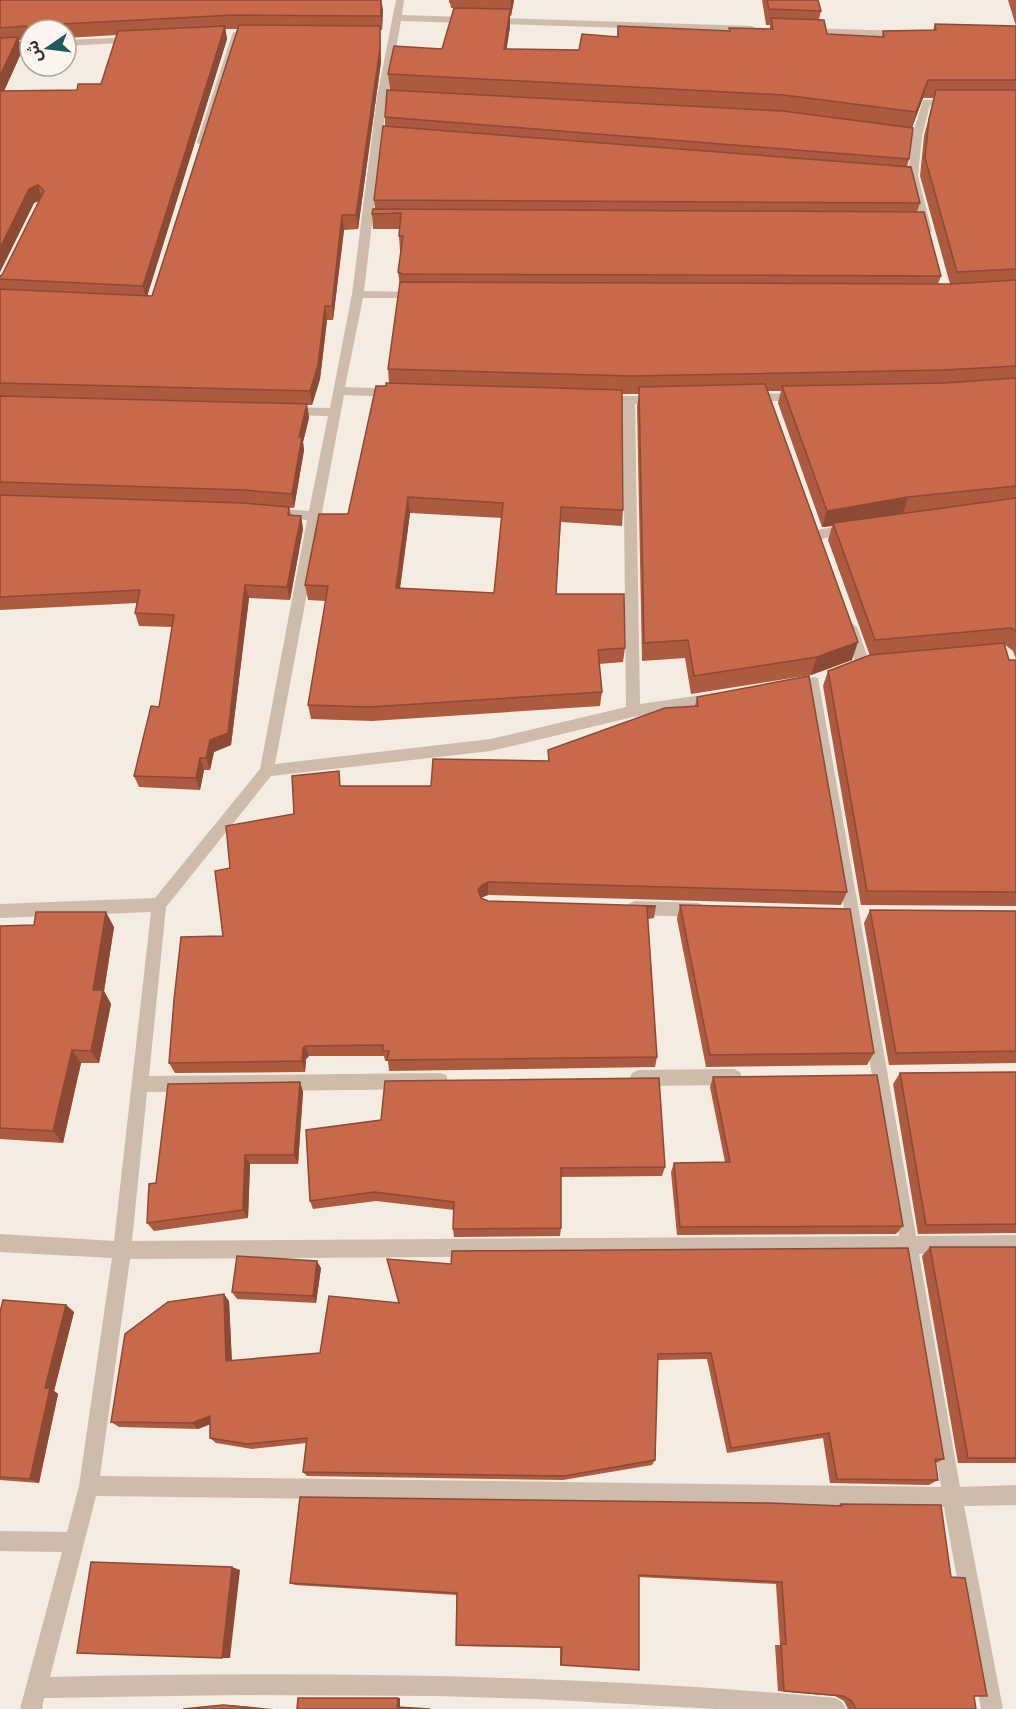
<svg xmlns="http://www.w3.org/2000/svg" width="1016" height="1709" viewBox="0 0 1016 1709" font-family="'Work Sans','Noto Sans Arabic',sans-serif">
<rect width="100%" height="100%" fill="#f4ebe1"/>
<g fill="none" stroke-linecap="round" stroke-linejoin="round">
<g fill="#cdbbac" fill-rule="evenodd">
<path d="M396,0H404L402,15L752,26L757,29L752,32L401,21L387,97L364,291L418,292L424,295L418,298H363L345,387L395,389L401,393L395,397L344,395L275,764L491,739L626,707L623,404L598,403V397L602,396H656L662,400L656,404H635L640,704L716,693L723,698L716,703L633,717L491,751L271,776L166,907L149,1076L440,1073L446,1075L448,1081L446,1087L440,1089L147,1092L132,1241L899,1236L806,682L813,677L818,678L916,1236L1016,1235V1253L919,1254L960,1487L1016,1485V1505L964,1506L1003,1709H981L944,1507L96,1496L50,1677C312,1671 573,1674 835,1698L842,1702L846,1709H717L536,1699L436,1696L237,1695L44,1698L42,1709H20L62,1552L0,1551V1531L67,1532L79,1486L112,1258L0,1252V1234L114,1241L151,912L0,918V904L155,898L260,769L307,520L270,516L264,512L270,508L309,511L328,416L288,415L282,411L288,407L330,408L352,294L377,97ZM902,1254L941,1487L100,1476L130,1259Z"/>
<path d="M806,28L902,31L907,34L902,37L803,33L801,31Z"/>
<path d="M233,32L241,34L207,142L198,144L197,142Z"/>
<path d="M135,37L138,38V42L66,46V40Z"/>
<path d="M30,42V48L0,50V44Z"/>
<path d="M953,99L958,102L956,104L930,105L922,136L918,176L932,231L927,234L922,231L908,176L912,136L923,100Z"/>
<path d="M800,393L804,394V400L749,402L743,398L749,394Z"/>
<path d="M850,524L856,529L854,532L817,540L811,535L817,530Z"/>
<path d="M850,622L857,627L870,664L868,668L863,669L856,664L843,627Z"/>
<path d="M635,901L698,903L703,905L706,910L703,915L698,917L635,915L630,913L627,908L630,903Z"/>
<path d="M734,1069L740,1072L742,1077L740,1082L734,1085L638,1086L632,1083L630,1078L632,1073L638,1070Z"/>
</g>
</g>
<g fill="#ac5a40" fill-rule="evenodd">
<path d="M0,0L383,9L382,30H380L381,62L358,229L344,230L333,320H327L320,379L312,405H307L309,418L303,442L304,450L294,508L283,507H289L291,515L301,516L303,529L290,600L249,598L231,745L214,752L210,770H204L200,790L139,787L134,776L159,707L172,627L139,626L135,613L137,603L0,610V276L2,275L39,201L34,203L0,272ZM225,29H238L152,296H147L227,39ZM30,30H66V38L117,35L101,84L77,90L4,91L22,51L19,40H30Z"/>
<path d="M449,0H514L511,16H510V27L506,49L579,50L617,37L618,26L729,31V28L770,29V25H766L762,0H818L821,11L819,19L827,34L882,37L883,31L933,30L935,24L1016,26L1008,0H1016V659L1013,651L1004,644L1009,660H1016V906L861,905L823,686L828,671L870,656L828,540L832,526L822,527L778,403L781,391H768L852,660L811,675L691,694L685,658L642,661L637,406L639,394H622L623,510L622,526L561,522L556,594L625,648L623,662L599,664L602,692L600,706L372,721L311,719L308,705L326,601L308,600L305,585L348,514L386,386L389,383L388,369L400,286L398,272L401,251H400L399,236V229H373L372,214L375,209L374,200L385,126V117L390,90L388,74L442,49L454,8H451L450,3H449ZM923,98H934L924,136L920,176L950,284H938L941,276L917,212L920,203L907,167L909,159L912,128ZM410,513L502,518L494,593L400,588Z"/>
<path d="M697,697L847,892L841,905L488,895L481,898L488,901L656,906L654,918L648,919L657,1057L655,1067L389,1071L388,1061H385L384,1056H309L306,1059L305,1072L175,1073L169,1063L223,936L230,868L294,814L341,786H431L548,761V750L695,706Z"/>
<path d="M680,905L874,1053L867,1065L706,1067L677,919Z"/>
<path d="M870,910L1016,911V1063L889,1065L864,923Z"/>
<path d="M0,926L114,927L104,991L111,1004L99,1063H81L63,1143L0,1139Z"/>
<path d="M1016,1072V1233L918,1234L893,1084L900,1073Z"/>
<path d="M713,1077L903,1226L896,1234L677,1235L671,1172L674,1163L725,1162L710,1087Z"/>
<path d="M300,1082L303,1092L298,1164H250L248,1218L154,1231L147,1223L156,1183Z"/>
<path d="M306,1130L665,1167L662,1176L561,1177V1228L560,1236L454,1237L453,1229L454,1210L376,1201L313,1209L310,1201Z"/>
<path d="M930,1247H1016V1463H958L922,1256Z"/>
<path d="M908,1248L944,1459L936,1463L938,1480L929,1485L830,1483L823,1438L727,1453L707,1359L658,1360L655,1460L652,1465L563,1480L307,1476L303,1472L306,1443L252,1449L216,1443L210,1438V1424L198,1429L119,1427L111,1422L229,1301L232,1361L320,1353L399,1303L451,1264Z"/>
<path d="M321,1268L316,1303L237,1299L232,1292Z"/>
<path d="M66,1305L74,1312L54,1391L58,1394L39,1483L0,1480V1312Z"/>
<path d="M841,1504L951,1577L976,1709H848L844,1701L835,1696L778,1691L775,1645H780L776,1584L639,1577V1670H636L560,1665V1648L457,1646L456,1645L457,1595L295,1585L290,1583L837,1506Z"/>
<path d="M223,1705H230L274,1709H183Z"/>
</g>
<g fill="#8c4a34">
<path d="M381,0L383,9L382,30L381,16Z"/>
<path d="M511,0H514L511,16Z"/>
<path d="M510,9V27L504,66V49Z"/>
<path d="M62,24L64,30H61L60,27Z"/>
<path d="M225,26L227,39L146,300L143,286Z"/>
<path d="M380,26L381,62L358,229L356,215Z"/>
<path d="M18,37L22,51L0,100V76Z"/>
<path d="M928,80L923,98L911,130L916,112Z"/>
<path d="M38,185L42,199L34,203L0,272V248L29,189Z"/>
<path d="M342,215L344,230L333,320L332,306Z"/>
<path d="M325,306L327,320L320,379L312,405L310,391Z"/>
<path d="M307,404L309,418L303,442L304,450L294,508L292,494L299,437Z"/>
<path d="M408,497L410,513L398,603L396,588Z"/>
<path d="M908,497L903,514L833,523L832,526L822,527L827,511Z"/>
<path d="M301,516L303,529L290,600L287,587Z"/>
<path d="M245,585L249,598L231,745L214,752L210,770L206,758Z"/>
<path d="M858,642L852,660L811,675L817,657Z"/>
<path d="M200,758L204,770L200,790L196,778Z"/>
<path d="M488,882V895L482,897L478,903V890L482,885Z"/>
<path d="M106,912L114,927L104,991L111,1004L99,1063L91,1051L93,990Z"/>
<path d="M305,1046L309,1056L306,1059L305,1072L302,1061L303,1048Z"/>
<path d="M72,1050L81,1063L63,1143L53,1131Z"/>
<path d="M300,1082L303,1092L298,1164L294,1155Z"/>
<path d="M245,1155L250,1164L248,1218L243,1210Z"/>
<path d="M317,1261L321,1268L316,1303L313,1296Z"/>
<path d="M224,1294L229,1301L232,1367L226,1361Z"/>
<path d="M66,1305L74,1312L54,1391L58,1394L39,1483L30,1479L45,1388Z"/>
<path d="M210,1416L216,1422L198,1429L192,1423Z"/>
<path d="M232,1567L240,1570L230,1658H222Z"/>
<path d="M398,1698H400V1707H397Z"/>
</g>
<g fill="#c8694b" stroke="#8c4a34" stroke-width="1.5" fill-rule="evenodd">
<path d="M0,0H381V16L234,15L62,24L60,27L28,28L26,26L0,28Z"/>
<path d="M767,0H818L821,11L769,9Z"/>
<path d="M454,8L510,9L504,49L579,50L582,34L618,37V26L730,31L729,28L773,29L771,18L824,20L827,34L884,37L883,31L936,30L935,24L1016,26V80H928L916,112L784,95L388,74L394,46L442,49Z"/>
<path d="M239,25L380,26V48L356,215H342L332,306H325L318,365L310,391L0,383V289L152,296Z"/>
<path d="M225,26L143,286L0,279V276L2,275L44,191L38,185L29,189L0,248V91L77,90L78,84H101L118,31Z"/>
<path d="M18,37L0,76V38Z"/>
<path d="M387,90L783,111L913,128L909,159L385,117Z"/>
<path d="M936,90H1016V269L957,272L925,158L929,119Z"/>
<path d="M383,126L911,167L920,203L374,200Z"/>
<path d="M373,209L924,212L941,276L402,274L398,272L403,236H399L401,213L372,214Z"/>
<path d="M1016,280V366L944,370L631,376L388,369L400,282L951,284Z"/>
<path d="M1016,378V486L908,497L827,511L782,386L944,383Z"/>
<path d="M386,383L622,390L623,510L561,507L556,594H624L625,648L598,650L602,692L370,707L308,705L328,586L305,585L319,514H348L376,386H386ZM408,497L503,503L494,593L396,588Z"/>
<path d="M765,384L858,642L817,657L694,676L688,640L644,643L639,387Z"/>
<path d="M0,396L307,404L299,437H302L292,494L243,490L0,482Z"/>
<path d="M0,495L243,503L289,507L288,515L301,516L287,587L245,585L228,733L210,740L206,758H200L196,778L134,776L151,706L159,707L174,615L135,613L140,590L0,597Z"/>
<path d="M1016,498V631L1011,628L875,640L833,523Z"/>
<path d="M1004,643L1009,660H1016V892L867,891L828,671L870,655Z"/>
<path d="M809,676L847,892L488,882L482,885L478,890L481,898L488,901L656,906L647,907L657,1057L387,1060L389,1051H383V1045L305,1046L303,1048L302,1061L169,1063L174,1000L181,937L223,936L215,871L230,868L226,826L294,814L292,776L339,771L340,786H431L433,759L549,761L548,750L665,708L698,706L697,697Z"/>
<path d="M680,905L850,909L874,1053L710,1055Z"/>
<path d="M870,910L1016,911V1051L896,1053Z"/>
<path d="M36,912H106L93,990H103L91,1051L72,1050L53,1131L0,1128V926L34,925Z"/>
<path d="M1016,1072V1224L926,1225L900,1073Z"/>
<path d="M877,1075L903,1226L680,1227L674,1163L730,1162L713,1077Z"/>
<path d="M659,1078L665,1167L561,1168V1228L453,1229L454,1202L374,1192L310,1201L306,1130L381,1120L385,1081Z"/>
<path d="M300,1082L294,1155H245L243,1210L147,1223L149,1184L156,1183L168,1084Z"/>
<path d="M930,1247H1016V1458H968Z"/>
<path d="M908,1248L944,1459H935L938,1480L837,1479L829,1433L731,1448L711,1353L658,1354L655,1460L564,1476L303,1472L307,1438L247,1444L210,1438V1416L192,1423L111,1422L125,1334L168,1302L224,1294L226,1361L320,1353L329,1296L399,1303L387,1259L451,1264L452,1251Z"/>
<path d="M237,1256L317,1261L313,1296L232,1292Z"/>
<path d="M3,1300L66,1305L45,1388H50L30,1479L0,1477V1312Z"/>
<path d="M300,1497L769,1503L842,1506L841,1504L941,1505L951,1577L965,1578L987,1696H974L976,1709H856L852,1701L843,1696L784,1691L781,1644H786L782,1582L639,1575V1670L561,1665L562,1647L456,1645L457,1593L290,1583Z"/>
<path d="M91,1562L232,1567L222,1658L77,1653Z"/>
<path d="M298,1698H398L397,1707L430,1709H297Z"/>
<path d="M223,1705L263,1709H183Z"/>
</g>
<g transform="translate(48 48) rotate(256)"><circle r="28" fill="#fbf5ee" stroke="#aea6a0" stroke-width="1.5"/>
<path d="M0-4.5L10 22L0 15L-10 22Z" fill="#1f5a5e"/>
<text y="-9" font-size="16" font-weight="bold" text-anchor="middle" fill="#3b302b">ش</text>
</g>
</svg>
